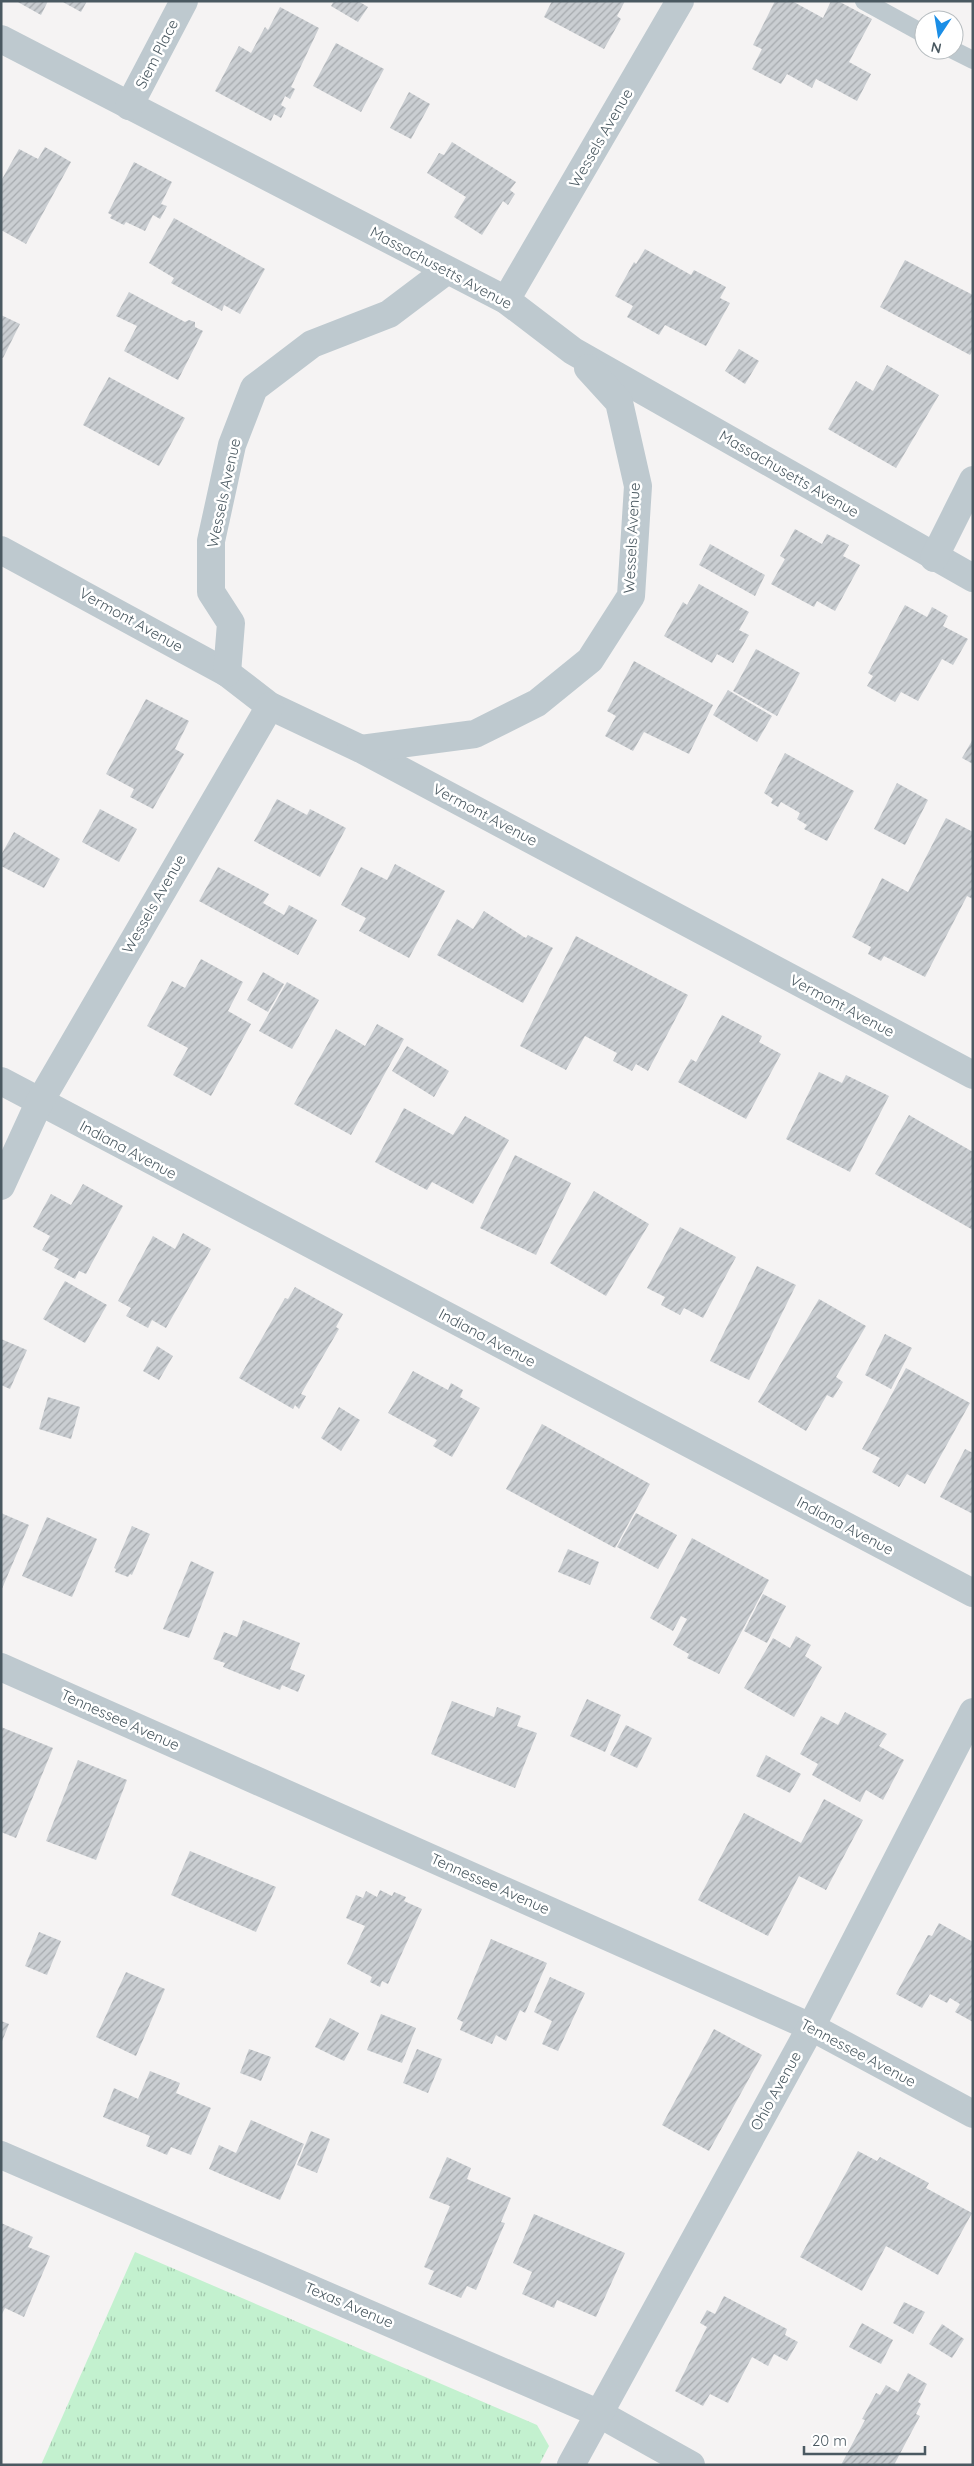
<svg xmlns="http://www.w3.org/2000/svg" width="974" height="2466" viewBox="0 0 974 2466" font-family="Quicksand,sans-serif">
<defs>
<pattern id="park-tufts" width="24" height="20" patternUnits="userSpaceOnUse" patternTransform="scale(1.25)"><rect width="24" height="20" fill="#c3f1cf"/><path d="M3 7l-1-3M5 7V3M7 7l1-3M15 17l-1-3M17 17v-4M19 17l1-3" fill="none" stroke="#a0c6ab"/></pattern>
<pattern id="building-hatch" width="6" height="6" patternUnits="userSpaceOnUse" patternTransform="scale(1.25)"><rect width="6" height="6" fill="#caced2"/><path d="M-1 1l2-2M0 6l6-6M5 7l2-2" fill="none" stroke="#a6aaae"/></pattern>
</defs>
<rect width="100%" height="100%" fill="#f5f3f3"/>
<path fill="url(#park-tufts)" d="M135,2252L537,2425L549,2446L539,2465H41Z"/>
<g fill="url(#building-hatch)">
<path d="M16,1H48L41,15Z"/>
<path d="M61,1H87L81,12Z"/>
<path d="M334,1H358L368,7L358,22L331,6Z"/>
<path d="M552,1H625L617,16L621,19L604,49L544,17Z"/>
<path d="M775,1H792L823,18L831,1H838L872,19L849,62L871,74L857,101L816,79L812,88L787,74L781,84L752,69L762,49L753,45Z"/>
<path d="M280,7L319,28L291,87L295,89L290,99L285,96L281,105L286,108L281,118L274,114L271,121L215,91L239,46L251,53L265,27L268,30Z"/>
<path d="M336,43L384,69L361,112L313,86Z"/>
<path d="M409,92L430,104L411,139L390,128Z"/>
<path d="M452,142L516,182L510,190L515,194L508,205L503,201L482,235L454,217L466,197L427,173L439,153L444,155Z"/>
<path d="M45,147L71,162L26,244L1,230V181L19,149L38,159Z"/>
<path d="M134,162L172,182L161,204L167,206L160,219L153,215L145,231L126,222L124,225L110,218L112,215L108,213Z"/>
<path d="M174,218L265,269L240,314L224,305L222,311L171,283L174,278L149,263Z"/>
<path d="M645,249L691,275L694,270L726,287L720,298L730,303L706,346L665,325L659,335L627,317L633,306L615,296L634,262L636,264Z"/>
<path d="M905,260L973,295V350L970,355L880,307Z"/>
<path d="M129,292L185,322L189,320L195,322V327L203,331L178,380L124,351L137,326L116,316Z"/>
<path d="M1,315L20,324L3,358L1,357Z"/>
<path d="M739,349L759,361L745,384L725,371Z"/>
<path d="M887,365L939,395L896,468L828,429L856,381L873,391Z"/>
<path d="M109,377L185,418L159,466L83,425Z"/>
<path d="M795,529L822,544L827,534L849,545L843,556L860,565L835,611L817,601L814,607L771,584L785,559L780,556Z"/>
<path d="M710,544L765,575L755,596L699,565Z"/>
<path d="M699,584L749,612L739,630L749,635L733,663L717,654L712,663L664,636L683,602L687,605Z"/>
<path d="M905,605L927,617L932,607L948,616L943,626L968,639L953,665L942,659L918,701L901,692L895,702L867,686L873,676L868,673Z"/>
<path d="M756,649L800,673L777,716L733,691Z"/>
<path d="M634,661L713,705L689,754L644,732L633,751L605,736L616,716L607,711Z"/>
<path d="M728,690L772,716L757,742L713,715Z"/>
<path d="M146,699L189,721L175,749L184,754L153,809L130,797L134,789L106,774Z"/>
<path d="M973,739V764L962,758Z"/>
<path d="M785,753L854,791L827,841L804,829L807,825L797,819L800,813L781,802L778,807L771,803L773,799L764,793Z"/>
<path d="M897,783L928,800L905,845L874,829Z"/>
<path d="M277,799L307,815L310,809L346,828L320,877L254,841Z"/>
<path d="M100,809L137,829L119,862L82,842Z"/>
<path d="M946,818L973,832V899L967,896L925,977L884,956L881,961L868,954L871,947L852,937L882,878L908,892Z"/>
<path d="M14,832L60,859L44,888L1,866V855Z"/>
<path d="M395,864L445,891L409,958L359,931L366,918L341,905L361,867L387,880Z"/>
<path d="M218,867L269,894L263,903L284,915L289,905L317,920L298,955L199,901Z"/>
<path d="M484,911L524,937L526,938L528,935L553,948L523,1003L437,955L457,919L473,929Z"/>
<path d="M576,936L688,995L648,1071L636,1064L632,1071L613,1061L617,1053L585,1036L566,1070L520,1046Z"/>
<path d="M201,959L243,982L228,1011L251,1024L211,1096L173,1075L188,1048L147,1026L172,981L185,988Z"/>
<path d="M263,972L284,984L268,1012L247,1000Z"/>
<path d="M287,982L319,1000L292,1049L259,1031Z"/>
<path d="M722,1015L762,1036L759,1042L781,1054L746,1119L678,1082L691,1059L696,1062Z"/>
<path d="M377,1024L404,1039L351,1135L294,1104L336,1029L365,1046Z"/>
<path d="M407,1046L449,1071L434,1097L392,1071Z"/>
<path d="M819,1072L842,1083L846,1075L889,1096L850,1172L786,1139Z"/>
<path d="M404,1108L453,1135L465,1116L509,1140L473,1204L432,1182L427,1190L375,1162Z"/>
<path d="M909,1115L973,1152V1230L875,1174Z"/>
<path d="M515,1155L571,1183L536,1255L480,1228Z"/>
<path d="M83,1184L123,1206L86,1274L79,1271L75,1279L54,1268L59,1259L42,1250L50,1236L33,1227L51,1194L71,1205Z"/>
<path d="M594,1191L649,1224L606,1296L550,1263Z"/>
<path d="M680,1227L736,1257L703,1318L684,1308L680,1315L661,1305L665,1297L647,1288Z"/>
<path d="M183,1233L211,1249L166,1328L152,1320L148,1328L126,1316L131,1308L118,1301L153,1236L175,1249Z"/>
<path d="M757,1266L796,1285L749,1380L710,1361Z"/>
<path d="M65,1281L107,1305L85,1343L43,1319Z"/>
<path d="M295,1287L343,1314L336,1327L339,1329L301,1394L306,1396L299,1409L295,1405L293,1409L239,1378L285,1298L288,1299Z"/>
<path d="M819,1299L866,1326L836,1377L843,1382L833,1398L827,1395L806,1431L758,1402Z"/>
<path d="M885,1334L912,1348L891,1389L865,1375Z"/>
<path d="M1,1339L27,1350L10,1389L1,1385Z"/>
<path d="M157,1346L173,1356L159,1380L143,1371Z"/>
<path d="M906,1368L970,1403L925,1484L907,1474L899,1487L872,1472L880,1458L862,1449Z"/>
<path d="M413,1371L448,1390L451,1383L463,1390L460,1397L480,1408L452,1457L433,1446L437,1440L388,1413Z"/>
<path d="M48,1397L80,1407L71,1439L39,1429Z"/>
<path d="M339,1407L360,1420L341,1451L321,1438Z"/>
<path d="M542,1424L650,1484L615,1548L506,1489Z"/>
<path d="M965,1449L973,1453V1514L940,1497Z"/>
<path d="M1,1513L29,1525L1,1591Z"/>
<path d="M636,1513L677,1535L658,1569L617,1547Z"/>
<path d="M47,1517L97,1539L72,1597L22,1576Z"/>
<path d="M132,1526L150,1534L132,1575L130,1574L128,1577L115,1572L116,1569L114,1568Z"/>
<path d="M692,1538L769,1580L719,1674L687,1658L689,1654L673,1645L687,1619L681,1616L673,1631L650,1618Z"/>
<path d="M568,1549L599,1562L590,1585L558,1572Z"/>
<path d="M191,1561L214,1572L189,1638L163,1629Z"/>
<path d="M763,1594L786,1606L767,1643L744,1631Z"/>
<path d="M243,1620L300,1643L290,1669L305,1675L298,1692L282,1685L280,1690L223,1667L225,1663L213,1659L224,1632L237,1637Z"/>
<path d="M796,1636L811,1645L805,1656L822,1667L794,1717L744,1688L773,1638L790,1648Z"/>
<path d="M587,1699L621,1715L605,1752L570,1736Z"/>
<path d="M452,1701L494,1717L497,1707L521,1716L517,1726L537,1733L515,1788L431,1754Z"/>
<path d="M845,1712L887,1734L879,1746L904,1760L883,1800L866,1790L860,1802L812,1775L818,1764L800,1754L821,1716L838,1725Z"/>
<path d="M626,1725L652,1738L637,1768L610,1755Z"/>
<path d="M1,1727L53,1748L16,1838L1,1832Z"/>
<path d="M766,1755L801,1774L790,1793L756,1776Z"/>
<path d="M78,1760L127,1780L96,1860L46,1841Z"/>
<path d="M824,1799L863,1820L826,1890L799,1876L768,1936L698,1900L744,1813L801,1843Z"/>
<path d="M190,1851L276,1887L256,1932L171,1895Z"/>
<path d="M380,1890L392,1896L394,1892L406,1897L404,1901L422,1909L388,1984L382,1981L380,1987L370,1982L372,1977L347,1964L365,1926L346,1918L356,1895L363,1898L366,1891L377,1897Z"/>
<path d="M939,1923L973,1942V2022L955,2012L960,2004L950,1998L947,2003L930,1994L922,2008L896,1994L928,1935L932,1936Z"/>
<path d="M39,1932L61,1941L47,1975L25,1966Z"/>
<path d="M491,1939L547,1963L525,2013L520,2010L506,2041L496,2035L492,2044L460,2030L463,2022L457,2019Z"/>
<path d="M126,1972L165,1989L136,2056L96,2037Z"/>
<path d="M550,1977L585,1993L558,2051L542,2044L552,2021L534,2012Z"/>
<path d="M381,2014L416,2028L402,2063L367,2050Z"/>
<path d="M330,2018L359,2033L344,2061L315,2047Z"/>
<path d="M1,2021L9,2024L1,2044Z"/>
<path d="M714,2029L762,2055L709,2151L662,2125Z"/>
<path d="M249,2049L271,2057L261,2081L240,2073Z"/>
<path d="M417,2049L442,2059L428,2093L403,2083Z"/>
<path d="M150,2071L180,2083L176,2093L211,2108L191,2155L171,2147L167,2155L146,2146L150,2136L103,2117L114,2088L138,2099Z"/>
<path d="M251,2120L304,2144L280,2200L209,2169L219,2145L236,2153Z"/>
<path d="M311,2131L330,2139L317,2173L297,2165Z"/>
<path d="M858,2151L877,2161L880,2157L929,2183L926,2188L972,2213L938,2275L886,2246L862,2291L800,2257Z"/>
<path d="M447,2157L471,2168L467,2179L511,2198L501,2222L505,2223L476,2290L467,2286L461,2298L428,2284L434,2271L424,2267L450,2206L429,2198Z"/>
<path d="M534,2214L625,2253L596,2317L557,2300L554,2308L522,2294L532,2272L513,2263Z"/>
<path d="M1,2223L33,2237L28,2247L50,2256L24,2317L5,2308L1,2316Z"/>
<path d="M724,2296L787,2329L785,2335L798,2342L787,2361L774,2354L768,2366L752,2357L728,2403L710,2394L703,2406L675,2391L707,2327L700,2323L707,2310L715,2314Z"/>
<path d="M904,2302L925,2312L913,2334L893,2323Z"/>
<path d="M862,2323L893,2340L881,2364L849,2347Z"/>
<path d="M942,2324L964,2339L952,2358L929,2344Z"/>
<path d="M908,2373L927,2384L918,2402L921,2404L916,2414L920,2416L894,2465H841L865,2420L862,2419L876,2393L880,2395L886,2385L898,2392Z"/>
</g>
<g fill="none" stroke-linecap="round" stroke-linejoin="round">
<g stroke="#bec9cf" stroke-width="18">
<path d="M864,1L924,34"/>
<path d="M953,50L973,60"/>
</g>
<g stroke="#bec9cf" stroke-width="28">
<path d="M1,39L506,300L573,351L973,578"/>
<path d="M129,106L184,1"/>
<path d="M506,300L680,1"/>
<path d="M1,550L227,673L270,706L361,749L973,1075"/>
<path d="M934,558L973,480"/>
<path d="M227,673L231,623L211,592V541L232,445L254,388L312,344L389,314L446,271"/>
<path d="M361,749L475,734L537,703L590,660L631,596L638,486L619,402L588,368"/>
<path d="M1,1081L973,1593"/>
<path d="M1,1186L39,1103L270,706"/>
<path d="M1,1667L811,2027L973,2114"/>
<path d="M1,2155L598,2413L691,2465"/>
<path d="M571,2465L811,2027L973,1712"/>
</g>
</g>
<g text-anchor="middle" stroke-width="5" stroke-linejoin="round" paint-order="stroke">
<g font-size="15" fill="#4a5961" stroke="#fff">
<text transform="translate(157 54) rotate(-63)" y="5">Siem Place</text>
<text transform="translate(601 138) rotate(-60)" y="5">Wessels Avenue</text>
<text transform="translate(441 268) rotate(28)" y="5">Massachusetts Avenue</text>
<text transform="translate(789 474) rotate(30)" y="5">Massachusetts Avenue</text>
<text transform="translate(224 493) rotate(-78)" y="5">Wessels Avenue</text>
<text transform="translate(632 538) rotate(-87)" y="5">Wessels Avenue</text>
<text transform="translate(131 620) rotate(29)" y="5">Vermont Avenue</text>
<text transform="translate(485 815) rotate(28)" y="5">Vermont Avenue</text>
<text transform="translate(154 904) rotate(-60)" y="5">Wessels Avenue</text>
<text transform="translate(842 1006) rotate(28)" y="5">Vermont Avenue</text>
<text transform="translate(128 1150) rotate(28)" y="5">Indiana Avenue</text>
<text transform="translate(487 1338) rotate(28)" y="5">Indiana Avenue</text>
<text transform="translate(845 1526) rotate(28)" y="5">Indiana Avenue</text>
<text transform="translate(120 1720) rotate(24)" y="5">Tennessee Avenue</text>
<text transform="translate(490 1884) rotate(24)" y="5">Tennessee Avenue</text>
<text transform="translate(858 2053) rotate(28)" y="5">Tennessee Avenue</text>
<text transform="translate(776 2091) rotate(-61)" y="5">Ohio Avenue</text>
<text transform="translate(349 2305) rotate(23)" y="5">Texas Avenue</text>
</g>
</g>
<rect width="974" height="2466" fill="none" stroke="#4a5961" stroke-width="5"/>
<g transform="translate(939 35) rotate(192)"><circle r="24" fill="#ffffff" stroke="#b7bdc0"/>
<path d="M0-4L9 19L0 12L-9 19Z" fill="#1b8ee6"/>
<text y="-8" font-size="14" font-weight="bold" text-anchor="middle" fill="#4a5961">N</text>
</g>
<path d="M804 2446v8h121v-8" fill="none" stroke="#4a5961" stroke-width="2.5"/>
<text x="812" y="2446" font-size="15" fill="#4a5961" stroke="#ffffff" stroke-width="4" paint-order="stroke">20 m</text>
</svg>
